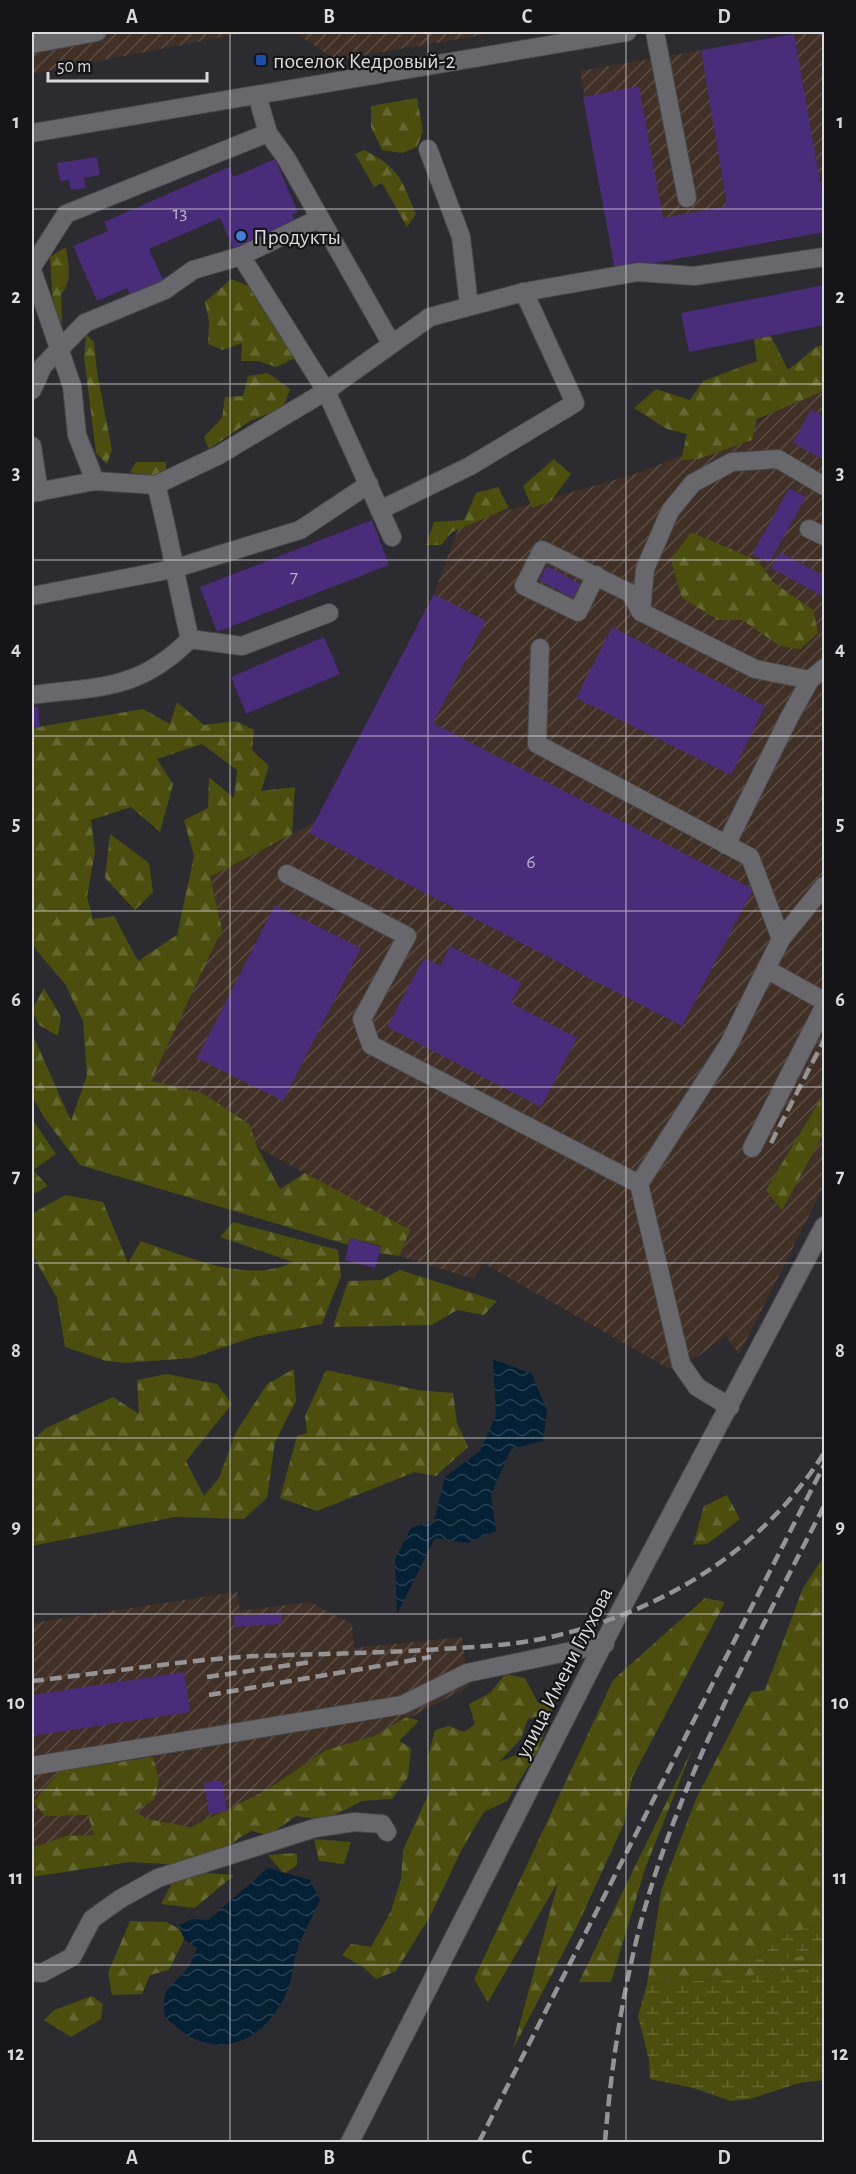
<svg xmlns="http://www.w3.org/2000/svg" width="856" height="2174" viewBox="0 0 856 2174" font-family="'Alegreya Sans',sans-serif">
<defs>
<pattern id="industrial-furrows" width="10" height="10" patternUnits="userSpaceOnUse" patternTransform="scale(1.5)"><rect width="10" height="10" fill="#403025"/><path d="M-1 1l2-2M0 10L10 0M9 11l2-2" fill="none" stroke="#5b4d44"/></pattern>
<pattern id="forest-firs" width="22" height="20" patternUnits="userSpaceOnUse" patternTransform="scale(1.5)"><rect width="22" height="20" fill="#4b4e0c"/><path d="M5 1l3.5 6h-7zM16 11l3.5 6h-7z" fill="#64672f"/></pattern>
<pattern id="wetland-marsh" width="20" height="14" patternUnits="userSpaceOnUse" patternTransform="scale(1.5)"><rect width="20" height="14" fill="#4b4e0c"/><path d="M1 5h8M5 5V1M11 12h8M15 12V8" fill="none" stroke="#64672f"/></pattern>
<pattern id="water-waves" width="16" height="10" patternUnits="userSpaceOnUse" patternTransform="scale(1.5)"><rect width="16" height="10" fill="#042034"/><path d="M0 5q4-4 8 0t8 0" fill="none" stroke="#284051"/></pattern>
</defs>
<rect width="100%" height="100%" fill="#2c2b2f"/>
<g fill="url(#industrial-furrows)">
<path d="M32,32H249L32,74Z"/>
<path d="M294,32H500L336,60Z"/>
<path d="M808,32H824V232L615,270L580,71Z"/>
<path d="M824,392V1186L739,1355L726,1336L697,1357L669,1369L483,1263L474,1279L399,1256L409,1230L257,1147L151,1081L222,929L210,877L316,821L434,594L460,524L635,474L746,431L772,412Z"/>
<path d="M237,1592L240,1611L310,1602L352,1624L354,1648L462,1637L469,1687L204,1824L64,1838L32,1861V1623Z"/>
</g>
<g fill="url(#forest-firs)" fill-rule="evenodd">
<path d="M417,98L423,131L417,147L402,153L382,150L371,127V106Z"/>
<path d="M364,150C400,168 401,179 416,214L407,227L382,183L374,187L355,154Z"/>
<path d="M66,247C68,262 73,283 61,294L62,323L53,308L50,257Z"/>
<path d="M231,279L251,287L295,358L276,367L258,361H241L242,343L223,350L208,344L209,321L205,302Z"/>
<path d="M86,334L94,342L97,372L112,450L107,464L96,453L84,357Z"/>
<path d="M771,336L788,370L816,347L824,344V391L757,419L752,440L698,459L681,460L687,434L667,429L634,408L656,389L690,400L703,381L757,361L754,339Z"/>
<path d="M268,373L290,389L283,408L250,421L209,449L204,437L222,418L225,397L243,396L248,376Z"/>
<path d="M554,459L571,474L551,501L532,508L523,486Z"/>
<path d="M136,462H166V473L145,477L130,472Z"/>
<path d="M498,487L509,508L452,532L441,545H426L434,522L464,520L476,493Z"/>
<path d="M691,532L758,561L773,582L813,610L818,633L800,649L780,646L742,620H718L682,598L671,560Z"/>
<path d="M177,702L204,725L236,721L254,730L252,750L269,766L261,791L295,787L292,834L210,877L222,929L151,1081L202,1093L249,1124L257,1147L280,1189L305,1173L410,1230L399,1256L379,1253L381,1246L351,1238L348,1245L80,1165L45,1119L32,1096V1033L71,1121L87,1075L83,1021L65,984L36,950L32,939V728L143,709L170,724ZM202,744L237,770L234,798L209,777L208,808L184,820L194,856L177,935L138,961L114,916L93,919L87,897L95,851L91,820L131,807L160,832L173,784L157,759Z"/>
<path d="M110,834L149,863L153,892L135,910L105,878Z"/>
<path d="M44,988L61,1017L58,1036L39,1025L32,1010Z"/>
<path d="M824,1093V1133L782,1210L766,1190Z"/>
<path d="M32,1119L56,1154L33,1170L48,1186L32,1195Z"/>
<path d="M65,1195L103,1202L128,1263L141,1241C186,1256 248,1285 293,1262L220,1237L233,1222L338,1250L341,1276L322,1324L254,1337L192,1358L125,1363L106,1361L65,1347L57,1298L32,1254V1214Z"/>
<path d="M400,1270L497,1301L484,1315L457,1310L432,1325L333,1327L348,1281L381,1280Z"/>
<path d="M294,1369L296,1401L275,1442L267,1498L244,1519L175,1517L32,1546V1441L46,1428L113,1397L139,1414L137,1380L167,1374L217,1384L232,1404L186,1461L204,1496L219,1478L236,1432L267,1384Z"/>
<path d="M326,1370L418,1390L453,1393L457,1423L468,1447L436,1476L415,1472L317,1511L280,1498L297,1436L307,1433L305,1416Z"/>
<path d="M727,1495L740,1519L707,1544L693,1545L704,1506Z"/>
<path d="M824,1556V1924L785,1934L754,1962L824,1953V1964L731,1979L647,1984L661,1891L696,1799L751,1692L765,1690L803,1588Z"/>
<path d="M705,1598L725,1602L632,1778L624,1824L578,1924L513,2049L558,1882L488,2002L474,1979L613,1680Z"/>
<path d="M505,1674L525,1678L538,1703L557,1696L538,1751L507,1801L484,1812L462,1849L429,1918L396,1971L376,1979L363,1967L342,1955L351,1944L371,1947L391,1911L401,1879L403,1850L429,1793L428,1757L435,1730L449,1726L464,1732L475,1724L469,1704L490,1693ZM538,1716L528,1750L499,1762L521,1739L528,1719Z"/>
<path d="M407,1717L419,1721L399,1741L411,1748L408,1777L392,1799L362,1801L325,1820L296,1816L269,1835L251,1831L239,1838L218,1859L183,1865L130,1862L32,1877V1848L66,1836L94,1835L88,1815L45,1816L33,1802L60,1771L153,1757L159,1779L154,1800L135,1811L147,1819L191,1827L265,1791L326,1750L374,1736Z"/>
<path d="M694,1745L645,1869L611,1982H579Z"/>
<path d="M314,1839L351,1842L344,1864L319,1861Z"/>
<path d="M297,1853V1865L284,1874L268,1855Z"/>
<path d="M196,1872L234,1875L195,1908L161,1904L172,1883Z"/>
<path d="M130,1921L166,1922L187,1933L169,1970L150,1975L142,1994L112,1995L108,1973Z"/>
<path d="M92,1996L103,2004L101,2019L71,2037L44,2020L54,2010Z"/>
</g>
<g fill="url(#wetland-marsh)">
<path d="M824,1924V1953L753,1963L785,1934Z"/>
<path d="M824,1964V2080L799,2083L750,2099L731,2101L693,2088L650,2079L649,2060L638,2016L647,1984L731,1979Z"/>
</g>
<g fill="url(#water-waves)">
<path d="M493,1359L532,1374L547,1411L543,1441L511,1449L491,1495L496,1531L467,1543L435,1538L397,1614L395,1559L411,1528L434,1521L445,1477L480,1451L496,1415Z"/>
<path d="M268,1868L310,1880L320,1900C313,1916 303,1933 297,1950C293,1961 293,1974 289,1986C277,2021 243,2055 203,2042C188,2038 176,2027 165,2017C160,1988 170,1989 187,1969C192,1963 194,1955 197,1948L185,1940L178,1926L192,1919L208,1920Z"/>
</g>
<g fill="#492c7a">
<path d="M794,34L824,204V232L615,270L583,97L639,86L663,218L727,206L701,50Z"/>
<path d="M97,157L100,175L84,178L86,188L71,190L69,180L60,181L57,163Z"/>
<path d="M275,159L298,212L292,214L296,223L234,250L220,218L149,249L164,282L131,297L127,288L97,301L73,246L108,231L104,222L229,167L233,177Z"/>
<path d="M824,285V325L689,352L681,313Z"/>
<path d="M811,409L824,417V460L793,443Z"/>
<path d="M789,488L806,497L769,563L752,554Z"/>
<path d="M372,520L389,565L217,632L200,587Z"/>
<path d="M780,552L824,576V597L771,568Z"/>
<path d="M547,566L580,584L573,598L539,580Z"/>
<path d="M434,594L486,621L433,723L753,889L682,1026L309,833Z"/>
<path d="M612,627L765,706L731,775L576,698Z"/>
<path d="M324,637L340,674L246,714L231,677Z"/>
<path d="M32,707H38L40,727L32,728Z"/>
<path d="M275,905L361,948L283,1101L197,1058Z"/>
<path d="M450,946L522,983L511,1003L577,1038L541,1107L387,1027L424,958L440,966Z"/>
<path d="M350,1238L381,1247L375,1268L345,1260Z"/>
<path d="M281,1613L282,1624L235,1627L234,1616Z"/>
<path d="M184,1672L190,1712L32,1736V1695Z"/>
<path d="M222,1780L227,1811L209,1814L204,1783Z"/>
</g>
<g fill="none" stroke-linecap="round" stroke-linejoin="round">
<g stroke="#48474a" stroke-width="20">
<g id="minor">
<path d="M655,32L687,198"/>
<path d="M32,44L97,32"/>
<path d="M257,95L268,133L286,158L391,343"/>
<path d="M32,133L627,32"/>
<path d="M428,149L461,237L469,305"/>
<path d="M241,256L326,391L392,537"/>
<path d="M32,267L66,214L268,133"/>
<path d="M32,270L72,386L77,435L95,481"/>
<path d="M32,390L43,366L85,323L165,290L193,270L241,256L320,218"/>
<path d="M32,446L39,492"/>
<path d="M156,485C170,536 177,588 190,639L242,646L329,613"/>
<path d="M32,493L95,481L156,485L219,455L326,391L430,317L524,292L638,272L694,276L824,257"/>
<path d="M380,510L470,466L575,403L524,292"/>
<path d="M809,529L824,536"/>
<path d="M596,575L578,612L524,586L542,550L630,593L641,612L755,669L810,680"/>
<path d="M32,596L173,569L300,530L369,484"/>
<path d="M641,612L645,569L670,511L693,483L732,462L778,459L824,486"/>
<path d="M540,648L537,744L750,857L781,939L729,1044L639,1184"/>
<path d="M32,695C99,686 139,691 190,639"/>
<path d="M726,845L789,718L810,680L824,668"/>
<path d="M287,874L407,936L362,1019L371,1045L639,1184L681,1364L697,1387L730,1407"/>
<path d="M781,939L824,886"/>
<path d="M766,969L824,1001"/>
<path d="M752,1148L824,1007"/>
<path d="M32,1766L402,1705L467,1673L605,1644"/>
<path d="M32,1972L42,1973L72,1957L92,1919L120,1899L158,1878L315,1828L355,1822L382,1824L387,1832"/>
<path d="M350,2142L617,1617L824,1226"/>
</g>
</g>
<use href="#minor" stroke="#68676b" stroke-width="18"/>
<g stroke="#949396" stroke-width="4.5" stroke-dasharray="12 6" stroke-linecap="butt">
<path d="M771,1143L824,1040"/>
<path d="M207,1677L311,1662"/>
<path d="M32,1681C106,1673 182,1660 257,1656C318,1654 380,1653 442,1649C477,1647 512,1645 546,1638C659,1613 762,1552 824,1453"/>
<path d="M209,1695L431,1657"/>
<path d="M479,2142L824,1465"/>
<path d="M605,2142C611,2068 622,1994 641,1922C680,1777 756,1640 824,1506"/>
</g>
</g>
<path fill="none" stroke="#dad9dc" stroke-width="1.5" stroke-opacity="0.55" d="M230,32V2142M428,32V2142M626,32V2142M32,209H824M32,384H824M32,560H824M32,736H824M32,911H824M32,1087H824M32,1263H824M32,1438H824M32,1614H824M32,1790H824M32,1965H824"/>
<rect fill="#1a4fb4" stroke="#151416" stroke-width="2" x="255" y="54" width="12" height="12" rx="3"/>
<circle fill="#3f7fe0" stroke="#151416" stroke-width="2" cx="241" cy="236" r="6"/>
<g text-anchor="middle" stroke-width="4.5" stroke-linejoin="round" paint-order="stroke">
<g font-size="20" fill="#b6aec4">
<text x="180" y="219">13</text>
<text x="294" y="583">7</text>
<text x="531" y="868">6</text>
</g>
<g font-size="22" fill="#dad9dc" stroke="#151416" text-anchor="start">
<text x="273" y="68">поселок Кедровый-2</text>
<text x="253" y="244">Продукты</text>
</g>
<g font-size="22" fill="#dad9dc" stroke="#151416">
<text transform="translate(563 1672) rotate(-63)" y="8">улица Имени Глухова</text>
</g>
</g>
<rect width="856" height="2174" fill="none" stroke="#151416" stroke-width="66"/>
<path d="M48 72v9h159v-9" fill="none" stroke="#dad9dc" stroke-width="3"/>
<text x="57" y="72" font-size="18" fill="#dad9dc" stroke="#151416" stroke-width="4.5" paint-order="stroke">50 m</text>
<rect x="33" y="33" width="790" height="2108" fill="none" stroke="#dad9dc" stroke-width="2"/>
<g font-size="20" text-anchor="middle" font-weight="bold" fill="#dad9dc">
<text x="132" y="23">A</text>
<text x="329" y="23">B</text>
<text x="527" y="23">C</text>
<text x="724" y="23">D</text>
<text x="16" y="128">1</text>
<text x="840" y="128">1</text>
<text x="16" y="303">2</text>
<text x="840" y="303">2</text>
<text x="16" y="479">3</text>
<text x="840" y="479">3</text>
<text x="16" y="655">4</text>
<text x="840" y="655">4</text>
<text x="16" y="830">5</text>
<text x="840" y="830">5</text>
<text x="16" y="1006">6</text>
<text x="840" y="1006">6</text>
<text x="16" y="1182">7</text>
<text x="840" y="1182">7</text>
<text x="16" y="1357">8</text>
<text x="840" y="1357">8</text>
<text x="16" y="1533">9</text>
<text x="840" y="1533">9</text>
<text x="16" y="1709">10</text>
<text x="840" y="1709">10</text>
<text x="16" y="1884">11</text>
<text x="840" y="1884">11</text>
<text x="16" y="2060">12</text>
<text x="840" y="2060">12</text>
<text x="132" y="2164">A</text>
<text x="329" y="2164">B</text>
<text x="527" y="2164">C</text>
<text x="724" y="2164">D</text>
</g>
</svg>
